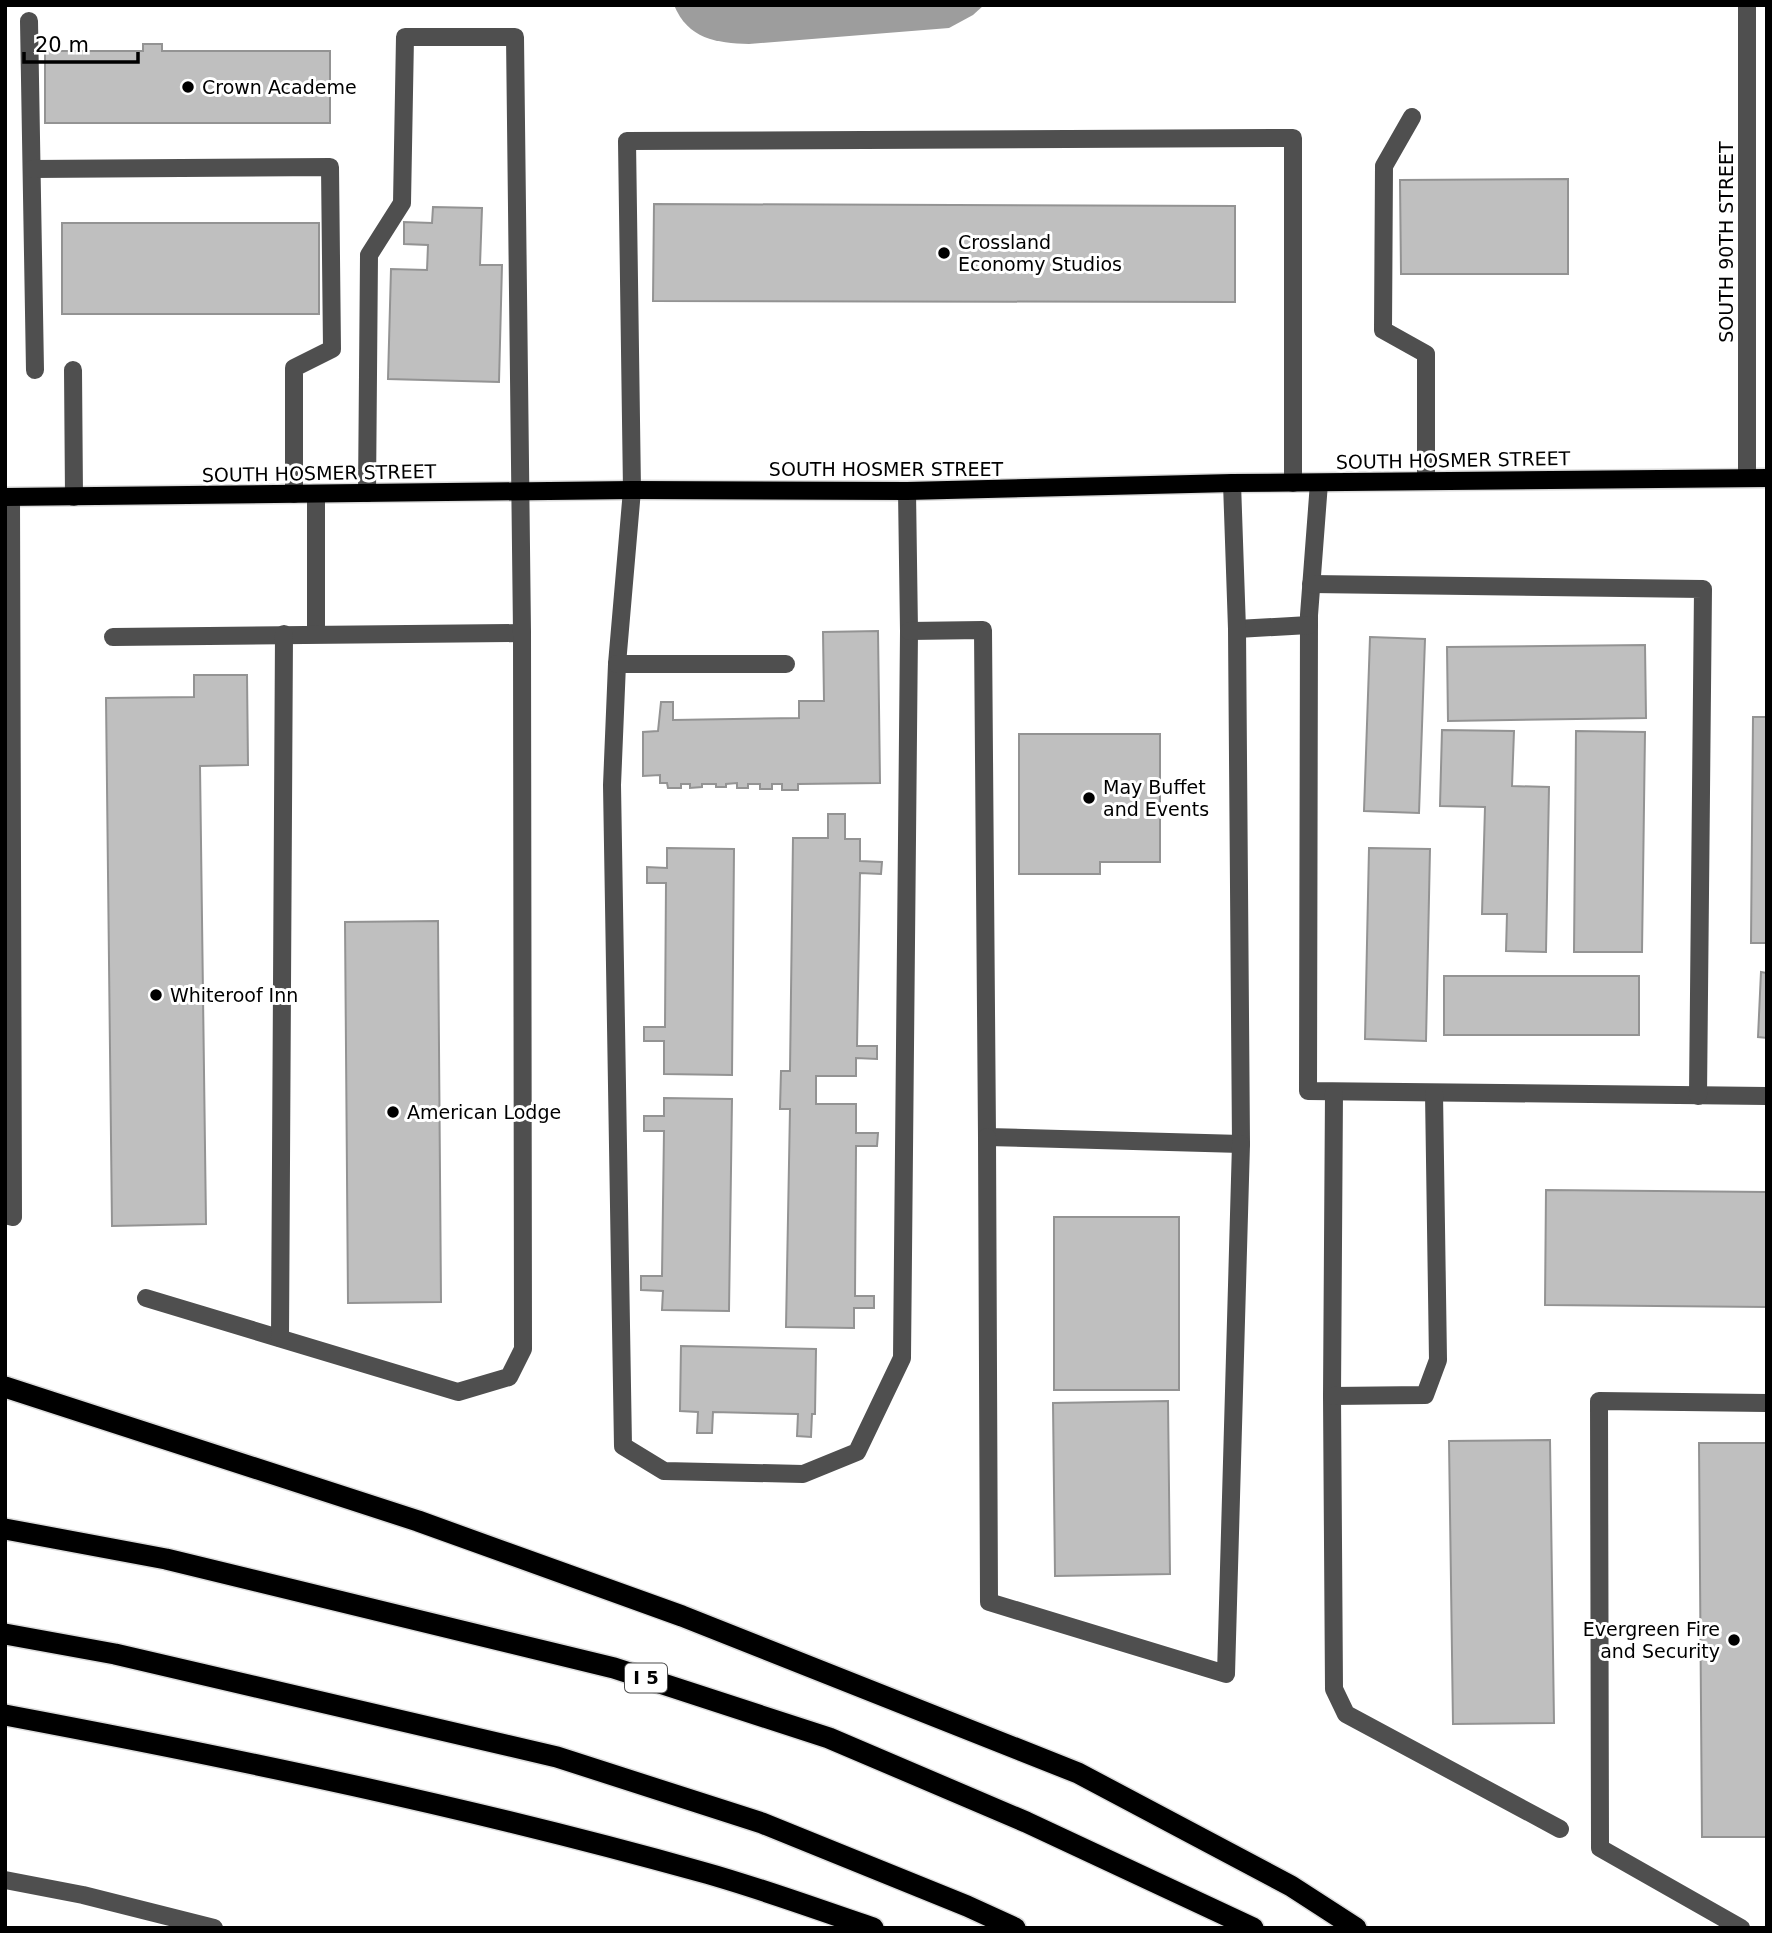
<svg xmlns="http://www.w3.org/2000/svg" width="1772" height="1933" viewBox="0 0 1772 1933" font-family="'DejaVu Sans',sans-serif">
<rect width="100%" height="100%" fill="#fff"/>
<path fill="#9d9d9d" d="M674,5H984L973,15L949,28L749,44C716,43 688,39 674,5Z"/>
<g fill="#bfbfbf" stroke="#939393" stroke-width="2">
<path d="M143,44H162V51H330V123H45V51H143Z"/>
<path d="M1568,179V274H1401L1400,180Z"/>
<path d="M654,204L1235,206V302L653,301Z"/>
<path d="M433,207L482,208L480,265H502L499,382L388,379L391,269L427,270L428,245L404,244V222L432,223Z"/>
<rect x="62" y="223" width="257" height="91"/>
<path d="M878,631L880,783L798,784V790H782V784H772V789H760V784H748V788H737V783L726,784V787H716V784H702V787L690,788V784H681V788H668L667,783H660V775L643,776V732L658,731L661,702H673V720L799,718V701H824L823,632Z"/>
<path d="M1370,637L1425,639L1419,813L1364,811Z"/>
<path d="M1645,645L1646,718L1448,721L1447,647Z"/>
<path d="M194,675H247L248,765L200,766L206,1224L112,1226L106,698L194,697Z"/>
<path d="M1753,717H1767V943H1751Z"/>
<path d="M1442,730L1514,731L1512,786L1549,787L1546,952L1506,951L1507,914H1482L1485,807L1440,806Z"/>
<path d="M1576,731L1645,732L1642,952H1574Z"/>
<path d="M1019,734H1160V862H1100V874H1019Z"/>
<path d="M828,814H845V839H860V861L882,862L881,874L860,873L857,1046H877V1059L856,1058V1076H816V1104H856V1133H878L877,1146H856L855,1296H874V1308H854V1328L786,1327L790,1109H780L781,1071H790L793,838H828Z"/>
<path d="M667,848L734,849L732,1075L664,1074V1041H644V1027H665L666,883H647V867L667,868Z"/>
<path d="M1369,848L1430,849L1426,1041L1365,1039Z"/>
<path d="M438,921L441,1302L348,1303L345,922Z"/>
<path d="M1761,972L1767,973V1038L1758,1037Z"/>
<rect x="1444" y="976" width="195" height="59"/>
<path d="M664,1098L732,1099L729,1311L662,1310L663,1291L641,1290V1276H662L664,1131H644V1116H664Z"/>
<path d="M1546,1190L1767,1192V1307L1545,1305Z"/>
<rect x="1054" y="1217" width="125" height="173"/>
<path d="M681,1346L816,1349L815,1414H812L811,1437L797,1436L798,1414L713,1412L712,1433H697L698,1412L680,1411Z"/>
<path d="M1168,1401L1170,1574L1055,1576L1053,1403Z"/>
<path d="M1550,1440L1554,1723L1453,1724L1449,1441Z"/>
<path d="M1699,1443H1767V1837H1702Z"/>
</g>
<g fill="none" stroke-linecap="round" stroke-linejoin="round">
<g stroke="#dbdbdb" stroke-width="21">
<path id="major" d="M5,497L632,490L907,491L1232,483L1767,478"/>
</g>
<g stroke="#dbdbdb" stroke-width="24">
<g id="highway">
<path d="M5,1387L418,1521L682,1616L1078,1773L1291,1886L1356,1928"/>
<path d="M5,1529L166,1559L614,1668L829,1738L1026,1822L1253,1928"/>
<path d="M5,1634L115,1654L557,1757L762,1823L967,1906L1015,1928"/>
<path d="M5,1715C239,1759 473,1808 702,1872C760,1888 816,1909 873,1928"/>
</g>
</g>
<g stroke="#4f4f4f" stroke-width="18">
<path d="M1747,5V478"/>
<path d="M29,21L35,370"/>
<path d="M1412,117L1384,166L1383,330L1426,354V481"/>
<path d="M32,169L330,167L332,349L294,368V494"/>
<path d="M73,370L74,497"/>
<path d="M1319,483L1309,615L1308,1091L1767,1096"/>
<path d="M907,491L909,631L902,1358L857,1452L803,1474L664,1471L623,1446L612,785L617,664L632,490L627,141L1293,138V483"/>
<path d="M316,494V634"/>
<path d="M1311,584L1703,589L1698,1096"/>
<path d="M1237,629L1309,625"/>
<path d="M909,631L983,630L987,1137L1241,1144L1237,629L1232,483"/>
<path d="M113,637L522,633"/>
<path d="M617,664H786"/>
<path d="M1334,1092L1332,1396L1334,1689L1346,1714L1560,1829"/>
<path d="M987,1137L989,1602L1226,1674L1241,1144"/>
<path d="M5,1215L13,1217L11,497"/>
<path d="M146,1298L458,1392L509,1377L523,1349L522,633L515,37H405L402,203L369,255L367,493"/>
<path d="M280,1338L284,634"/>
<path d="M1332,1396L1425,1395L1438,1360L1434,1093"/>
<path d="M5,1880L83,1895L214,1928"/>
<path d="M1741,1928L1600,1848L1599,1401L1767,1403"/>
</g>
<use href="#major" stroke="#000" stroke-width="18"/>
<use href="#highway" stroke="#000" stroke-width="21"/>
</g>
<g fill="#000" stroke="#fff" stroke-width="2.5">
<circle cx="188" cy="87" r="7"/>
<circle cx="944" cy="253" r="7"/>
<circle cx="1089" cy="798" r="7"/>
<circle cx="156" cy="995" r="7"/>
<circle cx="393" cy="1112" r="7"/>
<circle cx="1734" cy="1640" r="7"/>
</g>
<g text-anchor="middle" stroke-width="6" stroke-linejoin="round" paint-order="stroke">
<rect fill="#fff" stroke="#4c4c4c" stroke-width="2" x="625" y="1663.5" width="42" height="29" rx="5"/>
<g font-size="18" font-weight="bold" fill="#000">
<text x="646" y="1684">I 5</text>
</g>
<g font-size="19" fill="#000" stroke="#fff" text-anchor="start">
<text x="202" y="94">Crown Academe</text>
<text x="958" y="249">Crossland<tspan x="958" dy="22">Economy Studios</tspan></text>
<text x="1103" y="794">May Buffet<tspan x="1103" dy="22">and Events</tspan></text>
<text x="170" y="1002">Whiteroof Inn</text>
<text x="407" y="1119">American Lodge</text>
<text x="1720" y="1636" text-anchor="end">Evergreen Fire<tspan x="1720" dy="22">and Security</tspan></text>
</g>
<g font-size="19" fill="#000" stroke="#fff">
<text transform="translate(1726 242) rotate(-90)" y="7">SOUTH 90TH STREET</text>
<text transform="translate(1453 460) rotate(-1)" y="7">SOUTH HOSMER STREET</text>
<text x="886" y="476">SOUTH HOSMER STREET</text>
<text transform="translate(319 473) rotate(-1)" y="7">SOUTH HOSMER STREET</text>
</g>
</g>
<rect width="1772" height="1933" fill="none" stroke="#000000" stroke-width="14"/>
<path d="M24 52v10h114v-10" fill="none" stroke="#000000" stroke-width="3.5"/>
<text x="35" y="52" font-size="21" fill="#000000" stroke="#ffffff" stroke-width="5" paint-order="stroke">20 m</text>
</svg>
